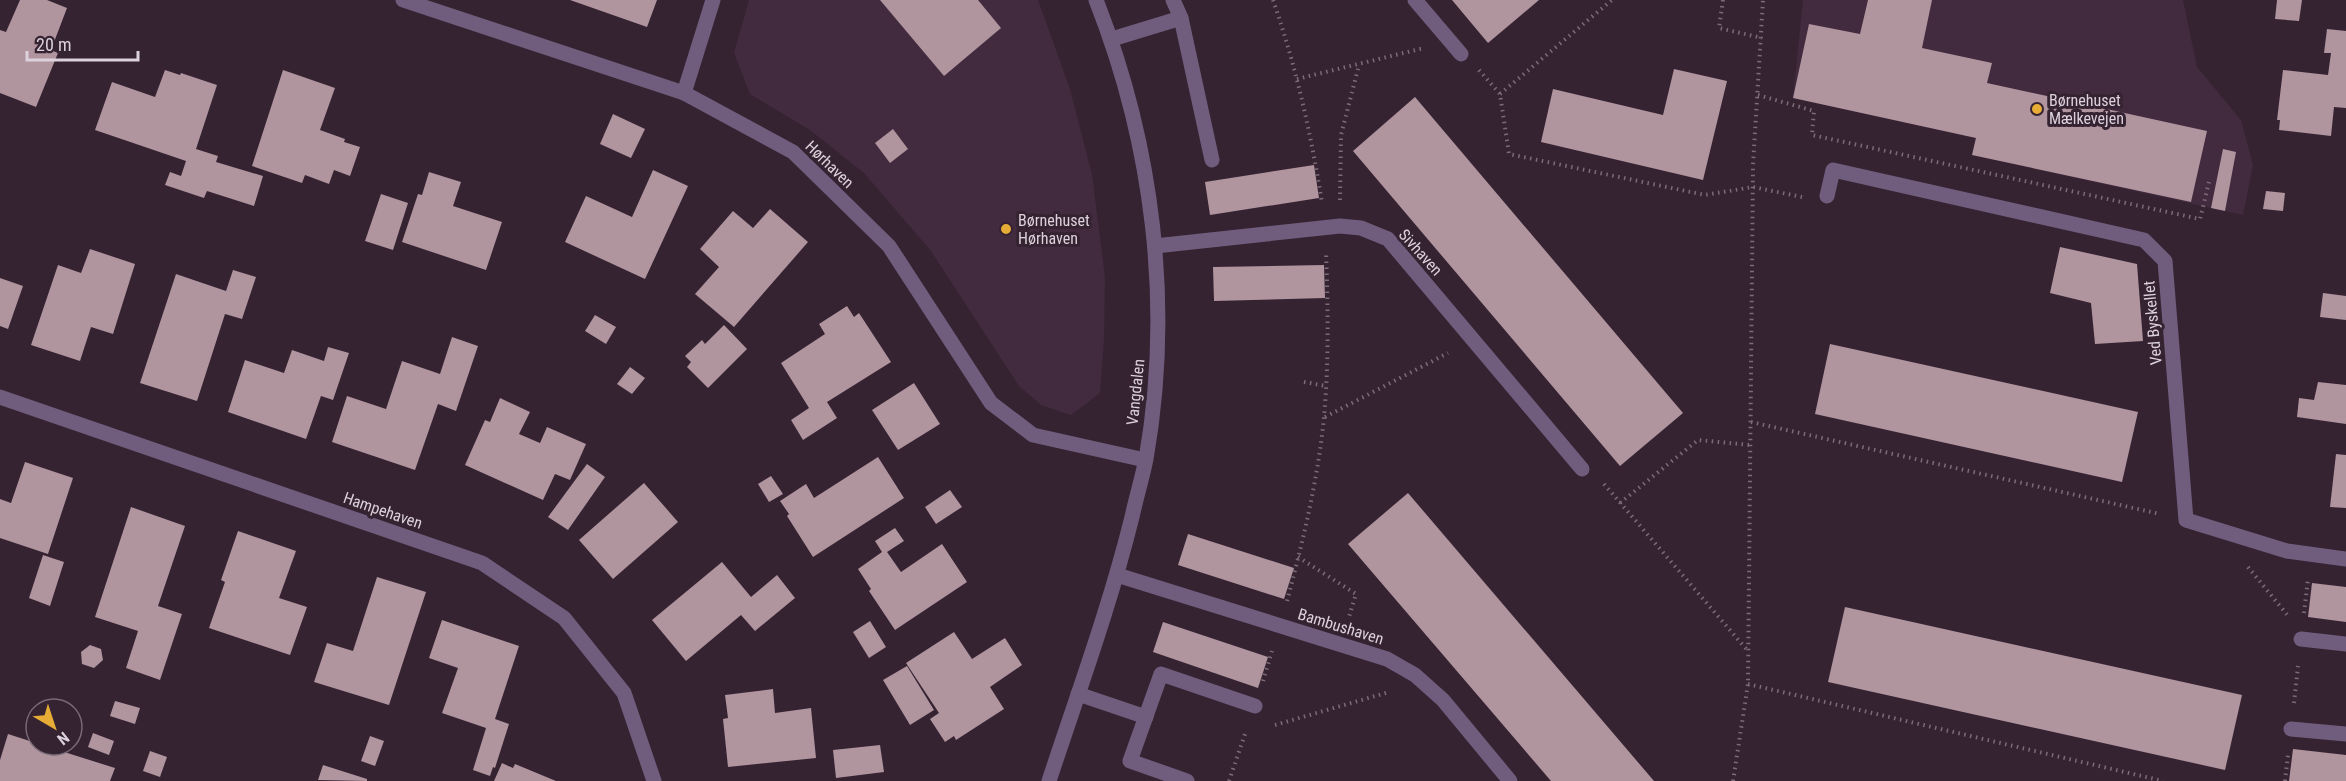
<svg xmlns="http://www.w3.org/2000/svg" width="2346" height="781" viewBox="0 0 2346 781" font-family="'Roboto Condensed',sans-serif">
<rect width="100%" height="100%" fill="#352332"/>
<g fill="#422b3e">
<path d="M749,0H1038L1070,89L1092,175L1105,277L1104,339L1100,393L1071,415L1041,405L1019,386L931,251L864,173L810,130L750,94L734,53Z"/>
<path d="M1803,0H2183L2197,67L2241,120L2253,165L2243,215L1972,155L1975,138L1793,98Z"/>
</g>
<g fill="#b0949e">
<path d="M20,0H47L67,8L51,50L58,53L36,107L0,93V30L6,32Z"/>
<path d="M570,0H657L647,27Z"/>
<path d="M880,0H978L1001,28L944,76Z"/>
<path d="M1452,0H1539L1488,43Z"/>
<path d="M1868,0H1932L1922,48L1992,63L1987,83L2207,131L2191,202L1972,155L1976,138L1793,98L1809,24L1860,34Z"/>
<path d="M2277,0H2302L2299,21L2275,19Z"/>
<path d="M2327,29L2346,31V108L2334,107L2331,136L2279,130L2280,120H2277L2283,70L2328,75L2331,53H2324Z"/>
<path d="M1674,69L1727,81L1703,180L1541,142L1553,89L1663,115Z"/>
<path d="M165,70L180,75L181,73L217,85L196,149L218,156L216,162L263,176L254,206L207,191L204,198L165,185L170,172L181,176L186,161L95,130L112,82L155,97Z"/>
<path d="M283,70L335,88L320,130L345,139L344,142L360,147L350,176L334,170L329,184L305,175L302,183L252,166Z"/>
<path d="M1415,97L1683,413L1620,466L1353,151Z"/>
<path d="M613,114L645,129L631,158L600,144Z"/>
<path d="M893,129L908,149L890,163L875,143Z"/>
<path d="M2223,149L2236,152L2225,211L2211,208Z"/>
<path d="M1314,165L1319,198L1210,215L1205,182Z"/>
<path d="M653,170L688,186L645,279L565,242L586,196L632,217Z"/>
<path d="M429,172L461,182L453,206L502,222L486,270L402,242L418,194L422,195Z"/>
<path d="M2266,191L2285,193L2283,211L2263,209Z"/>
<path d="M381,194L408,203L393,250L365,241Z"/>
<path d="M770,209L808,242L734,327L695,294L719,267L700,249L733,211L753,228Z"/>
<path d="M2060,247L2137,264L2143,341L2095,344L2091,303L2050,293Z"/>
<path d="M90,249L135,264L113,334L91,327L80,361L31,345L58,265L81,273Z"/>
<path d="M1324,265L1325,298L1214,301L1213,267Z"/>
<path d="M233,270L256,277L242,319L225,314L197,401L140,383L176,274L226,291Z"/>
<path d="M0,278L23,286L8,329L0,326Z"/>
<path d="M2323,293L2346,296V320L2320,317Z"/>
<path d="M847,306L854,317L859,313L891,362L827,402L837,418L803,440L791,420L809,408L781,363L825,334L819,324Z"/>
<path d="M595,315L616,327L606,344L585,331Z"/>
<path d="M724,325L747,349L708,388L687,367L691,362L685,356L702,340L705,344Z"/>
<path d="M452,337L478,346L456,411L438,404L415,470L332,442L347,396L386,409L402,361L440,374Z"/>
<path d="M1830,344L2138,412L2122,482L1815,414Z"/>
<path d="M328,347L349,353L333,400L321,396L306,439L228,412L245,360L284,373L292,350L324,361Z"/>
<path d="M630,367L645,378L632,394L617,384Z"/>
<path d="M2318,382L2346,385V424L2297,417L2299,398L2314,400Z"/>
<path d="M914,383L940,424L898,450L872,410Z"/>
<path d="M500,398L530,412L519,434L540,443L547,427L586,444L570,480L555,474L543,500L465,465L485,420L490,422Z"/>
<path d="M2336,454L2346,455V508L2330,507Z"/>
<path d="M878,457L904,498L813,557L787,516L789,514L780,501L806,484L814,498Z"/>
<path d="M25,462L73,478L48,554L0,538V499L11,503Z"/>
<path d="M587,464L605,477L568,530L548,517Z"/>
<path d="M771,476L783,494L769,502L758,484Z"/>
<path d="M644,483L678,522L613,579L579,540Z"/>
<path d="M950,490L962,507L936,524L925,507Z"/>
<path d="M1408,493L1654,781H1551L1348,544Z"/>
<path d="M131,507L185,526L158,606L182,614L160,680L126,668L138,631L95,617Z"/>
<path d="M895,528L904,541L887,552L901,572L942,544L967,582L895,630L869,591L871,589L858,569L882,552L875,541Z"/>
<path d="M238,531L296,551L279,598L307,607L290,655L209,628L225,582L221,580Z"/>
<path d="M1188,534L1294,568L1284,599L1178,565Z"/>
<path d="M43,555L64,562L50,606L29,598Z"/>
<path d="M722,562L751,597L777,575L795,598L755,631L741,615L686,661L652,620Z"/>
<path d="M377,577L426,592L389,705L314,682L327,643L353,651Z"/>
<path d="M2312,583L2346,587V622L2308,617Z"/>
<path d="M1845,607L2242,695L2225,770L1828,682Z"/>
<path d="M442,620L519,646L495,719L509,724L495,768L493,767L490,776L473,770L486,728L442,713L458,668L429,658Z"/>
<path d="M870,621L886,647L869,658L853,632Z"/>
<path d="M1163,622L1268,657L1258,688L1153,652Z"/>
<path d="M954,632L972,659L1005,638L1022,665L990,687L1004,709L956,740L954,736L945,742L930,719L939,713L906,663Z"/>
<path d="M90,645L101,649L103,660L94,668L82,664L81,652Z"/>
<path d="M907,666L934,710L910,725L883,680Z"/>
<path d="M773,689L775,713L811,708L816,758L728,767L723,719L728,718L725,695Z"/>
<path d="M115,701L140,708L135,724L110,716Z"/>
<path d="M93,733L114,741L109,755L88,747Z"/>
<path d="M8,734L36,743V745H42L115,768L110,781H0V760Z"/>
<path d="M370,736L384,741L375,766L361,761Z"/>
<path d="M880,745L884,772L836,778L833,750Z"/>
<path d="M2293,749L2346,755V781H2289Z"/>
<path d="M150,751L167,757L160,777L143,771Z"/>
<path d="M502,763L513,768L515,764L556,781H494Z"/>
<path d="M323,765L367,779V781L318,780Z"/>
</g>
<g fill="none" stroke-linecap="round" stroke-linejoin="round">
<g stroke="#7b6c78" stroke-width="4" stroke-dasharray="1.5 4.5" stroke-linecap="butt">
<path d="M1273,0C1296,66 1311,134 1322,203"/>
<path d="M1723,0L1719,28L1762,38"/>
<path d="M1479,70L1500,94L1509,154L1705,195L1753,187L1802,197"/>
<path d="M1297,79L1424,48"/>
<path d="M1500,94L1612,0"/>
<path d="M1758,95L1814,111L1812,135L2200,219L2209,182"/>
<path d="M1340,200L1341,135L1359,65"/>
<path d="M1304,382L1326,386"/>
<path d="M1325,417L1448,353"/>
<path d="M1751,422L2160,514"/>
<path d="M1604,484L1748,651"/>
<path d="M1620,503L1698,440L1750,445"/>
<path d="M1298,557L1356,594L1348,620"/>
<path d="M2248,567L2289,617"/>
<path d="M1287,601C1303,541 1318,479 1324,417C1329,362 1328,307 1326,252"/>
<path d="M2304,613L2308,579"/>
<path d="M1263,681L1272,651"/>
<path d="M1748,684L2163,781"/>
<path d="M2294,703L2298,666"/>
<path d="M1275,725L1389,692"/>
<path d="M1229,781L1246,731"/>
<path d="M1733,781L1748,684L1753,165L1763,0"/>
<path d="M2285,781L2288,755"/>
</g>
<g stroke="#705d7e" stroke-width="15">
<path d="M1173,0L1181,18L1212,160"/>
<path d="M1112,39L1181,18"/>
<path d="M2301,639L2346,644"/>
<path d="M1078,694L1146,717"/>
<path d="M2291,729L2346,734"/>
<path d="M1187,781L1130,761L1161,674L1255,706"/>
</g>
<g stroke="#705d7e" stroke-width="15">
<path d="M403,0L684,93L793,152L889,246L991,403L1033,435L1145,460"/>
<path d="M1415,0L1461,54"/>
<path d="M684,93L713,0"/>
<path d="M1827,196L1833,170L2144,240L2165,261L2186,520L2287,551L2346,559"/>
<path d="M1155,246L1340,226L1361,228L1388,239L1582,469"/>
<path d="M0,397L482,563L564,618L624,693L654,781"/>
<path d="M1117,575L1387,659L1415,675L1443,700L1510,781"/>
<path d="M1049,781C1078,693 1110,606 1132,517C1136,498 1142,479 1146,459C1173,305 1153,145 1096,0"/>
</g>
</g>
<g fill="#e6ac36" stroke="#352332" stroke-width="2">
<circle cx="2037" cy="109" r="6"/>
<circle cx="1006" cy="229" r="6"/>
</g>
<g text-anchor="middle" stroke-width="6" stroke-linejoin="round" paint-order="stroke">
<g font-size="16" fill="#ddd2db" stroke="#352332" text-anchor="start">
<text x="2049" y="106">Børnehuset<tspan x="2049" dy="18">Mælkevejen</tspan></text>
<text x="1018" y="226">Børnehuset<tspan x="1018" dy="18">Hørhaven</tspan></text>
</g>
<g font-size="16" fill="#ddd2db" stroke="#352332">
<text transform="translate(830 164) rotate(44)" y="6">Hørhaven</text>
<text transform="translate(1421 252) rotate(48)" y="6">Sivhaven</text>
<text transform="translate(2152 323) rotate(-95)" y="6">Ved Byskellet</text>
<text transform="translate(1135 392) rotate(-84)" y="6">Vangdalen</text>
<text transform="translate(383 510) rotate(19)" y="6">Hampehaven</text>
<text transform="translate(1341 626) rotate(17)" y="6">Bambushaven</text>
</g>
</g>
<g transform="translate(54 727) rotate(141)"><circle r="28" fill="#352332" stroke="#786976" stroke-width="1.5"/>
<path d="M0-4.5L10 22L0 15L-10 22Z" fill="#e6ac36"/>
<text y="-9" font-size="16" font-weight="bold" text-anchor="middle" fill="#ddd2db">N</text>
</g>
<path d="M27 51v9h111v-9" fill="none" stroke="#ddd2db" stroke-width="3"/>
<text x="36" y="51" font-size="18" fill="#ddd2db" stroke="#352332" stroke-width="4.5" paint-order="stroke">20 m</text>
</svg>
